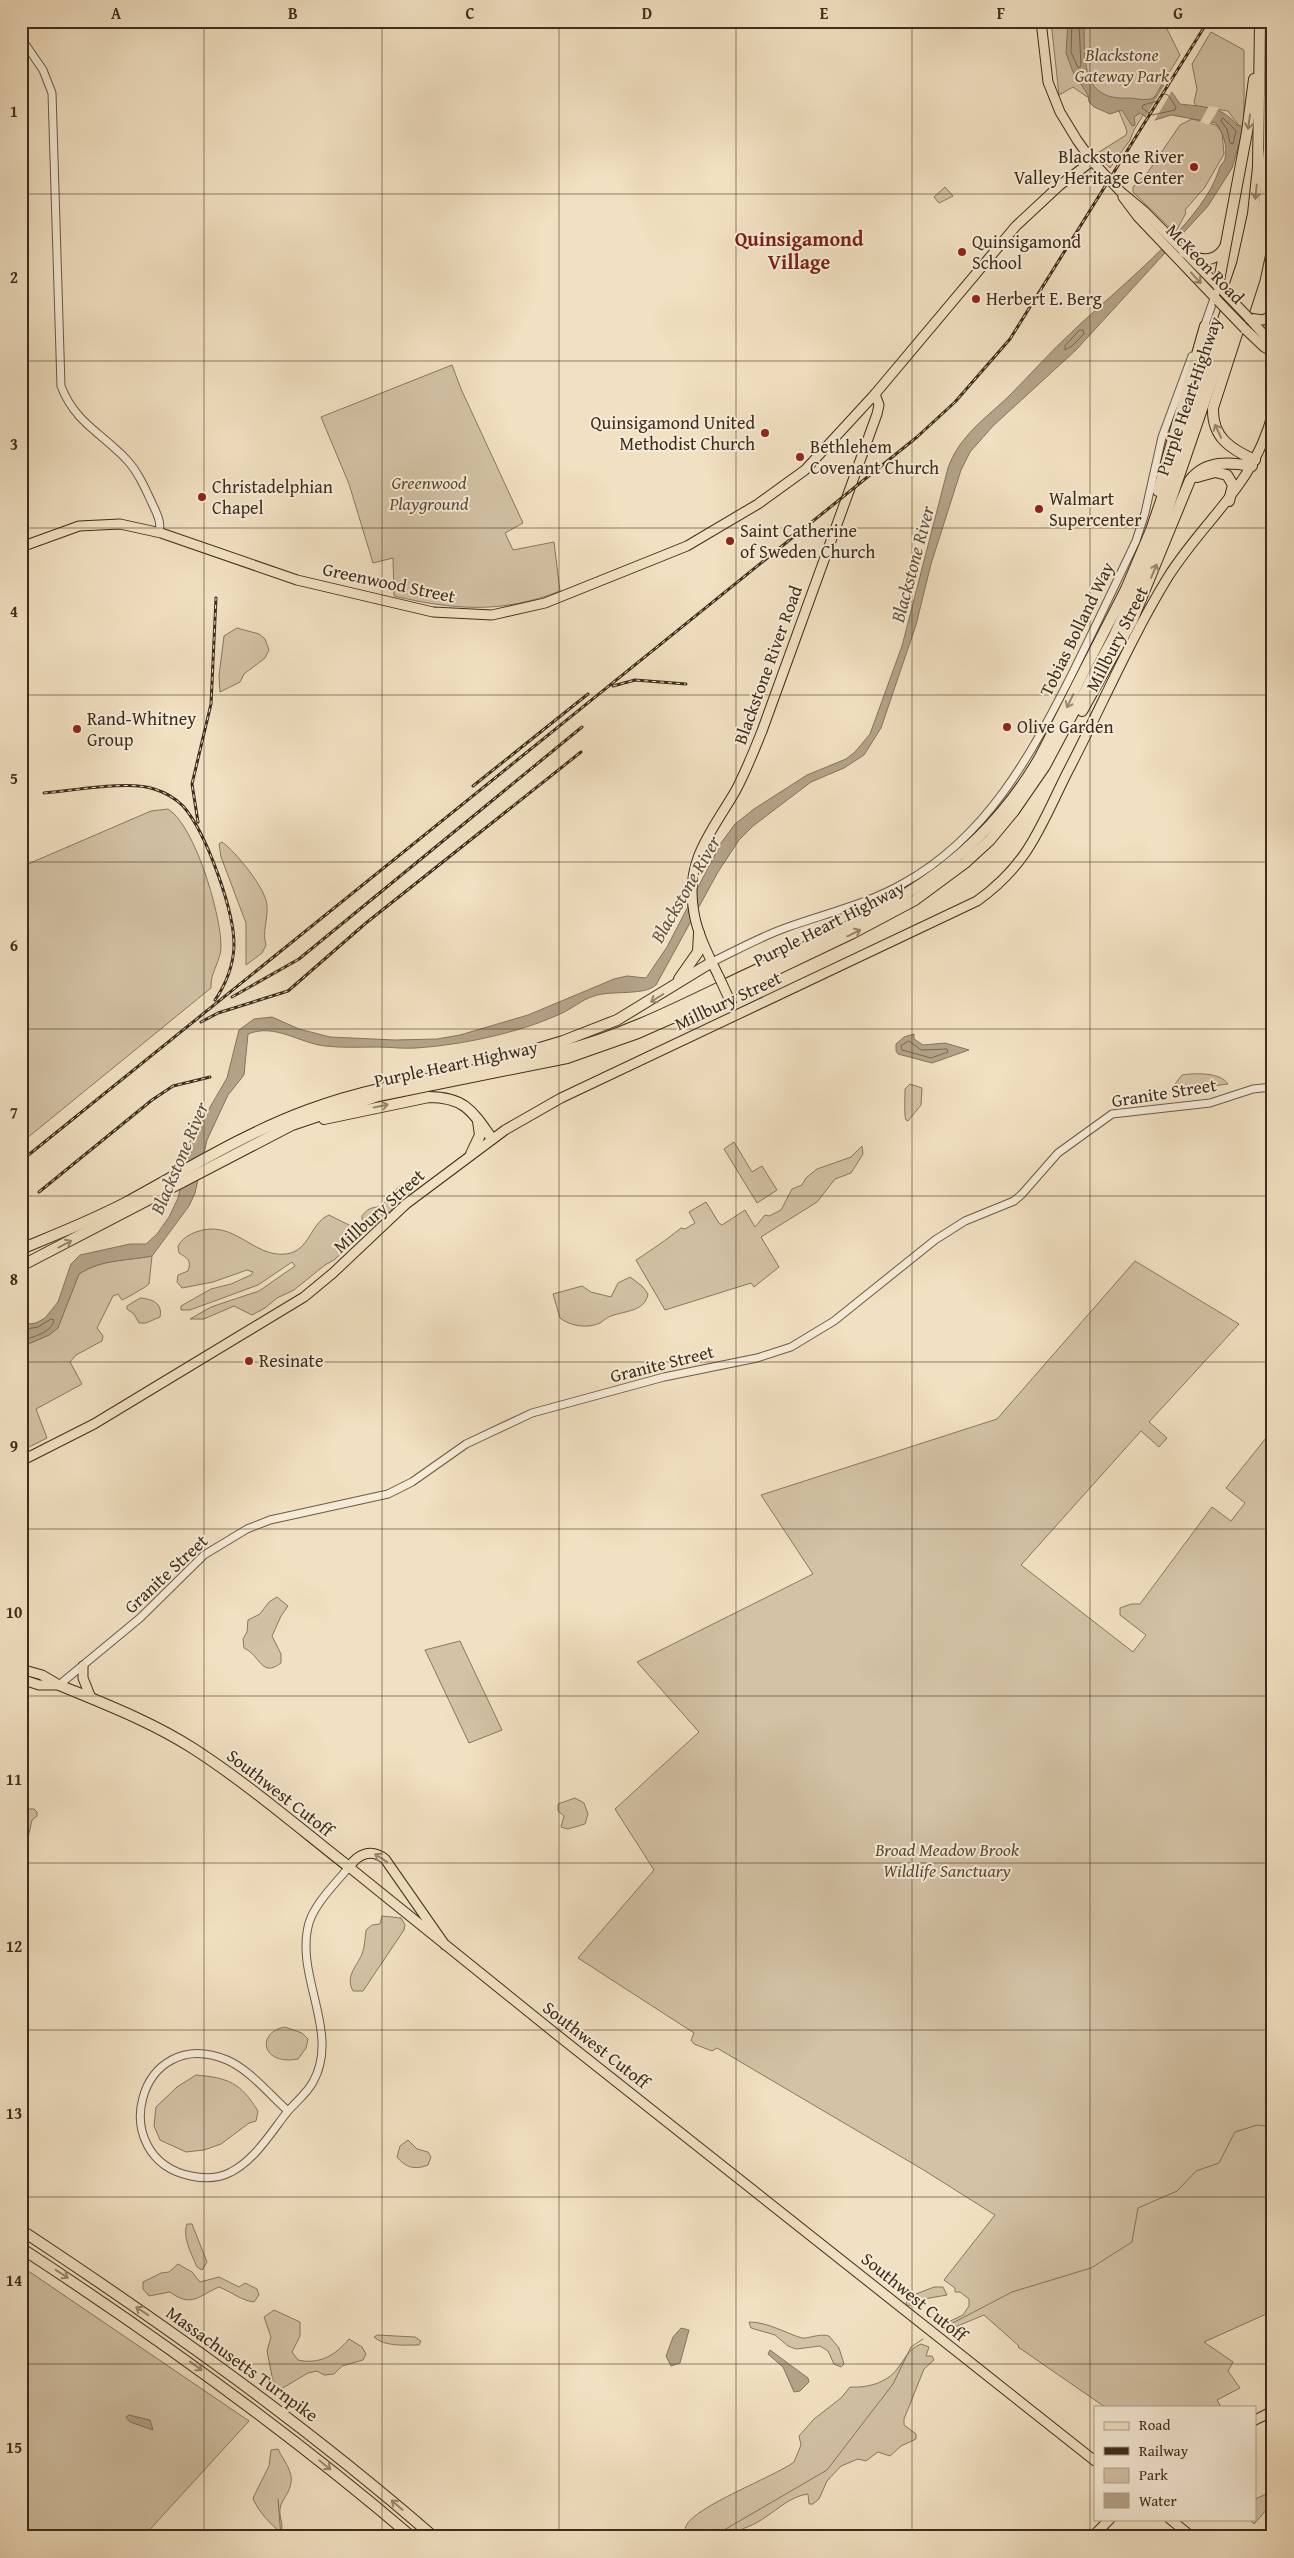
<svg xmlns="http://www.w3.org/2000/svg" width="1294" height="2558" viewBox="0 0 1294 2558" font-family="'Gentium Book Plus',serif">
<rect width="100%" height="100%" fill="#f1e0c1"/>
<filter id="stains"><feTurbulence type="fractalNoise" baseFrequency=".004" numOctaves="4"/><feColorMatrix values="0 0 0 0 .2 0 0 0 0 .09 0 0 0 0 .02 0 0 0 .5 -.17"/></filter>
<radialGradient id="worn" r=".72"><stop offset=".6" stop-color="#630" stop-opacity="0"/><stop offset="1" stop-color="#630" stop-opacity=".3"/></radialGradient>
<g fill="#d3c2a5" stroke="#887860">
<path d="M1051,21H1163L1180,55L1134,130L1130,140L1110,168L1096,154L1126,135L1127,131L1119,111L1086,96L1073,87L1059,95Z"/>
<path d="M1211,32L1244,50V127L1239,126L1228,111L1196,106L1194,102L1197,89L1192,64Z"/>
<path d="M1192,119L1216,125L1222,132L1224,154L1205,187L1185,210L1186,213L1175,233L1133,192V187L1148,172L1180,125Z"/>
<path d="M945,187L953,196L939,203L934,197Z"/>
<path d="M452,365L461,389L523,523L505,533L513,550L554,542L560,591C502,614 454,610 394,596L393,558L373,563L349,484L321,417Z"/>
<path d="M237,628L259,634L265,639L269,650L265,658L244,674L240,682L220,692L219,676L224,636Z"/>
<path d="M168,809C195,826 220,912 221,944C222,960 210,972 211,988L21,1143V867L151,811Z"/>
<path d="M222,842C236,852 267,890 267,906C268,920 262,932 266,945L262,953L246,965V923L221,857L219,844Z"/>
<path d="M1182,1075C1195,1073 1220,1072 1228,1084L1180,1090L1175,1084Z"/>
<path d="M910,1084L922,1088L921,1105L908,1121L906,1120C904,1117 905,1095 905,1089Z"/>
<path d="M734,1142L752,1172L762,1166L777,1190L757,1203L724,1149Z"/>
<path d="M862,1146L863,1154L851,1173L835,1179L817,1202L761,1237L779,1267L754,1287L751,1283L665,1310L636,1260C653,1249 666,1240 681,1228L685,1229L695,1223L689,1212L706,1202L719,1223L722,1225L745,1210L755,1227L765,1215L769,1216L781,1210L792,1189L802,1185L806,1178L817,1169L851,1157Z"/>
<path d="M401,1186L411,1189L407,1196L375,1225H370L362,1219V1216C371,1204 375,1210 383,1204C390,1198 393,1190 401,1186Z"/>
<path d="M329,1215L355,1228L362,1235L334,1260L325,1265L294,1290L277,1298L265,1308L252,1315L234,1306L204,1319H190L211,1307L259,1291L295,1266L292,1262L258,1285L190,1310H181V1306L211,1289L231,1284L251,1275L253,1272L247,1270L213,1282L182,1288L177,1282L178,1275L188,1271C192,1260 187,1258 179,1253L178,1246C182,1239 188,1235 196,1232C234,1218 253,1258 286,1254C310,1251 310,1223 329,1215Z"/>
<path d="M152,1256L149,1284C146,1287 125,1299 122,1300L118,1294L113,1296L97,1328L103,1336L102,1341L76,1355L70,1362L82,1384L36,1409L47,1438L21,1451V1347L49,1335L58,1327L79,1274C102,1259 126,1261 152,1256Z"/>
<path d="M1135,1261L1239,1324L1149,1422L1167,1438L1159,1447L1141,1431L1021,1565L1133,1652L1146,1635L1120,1615V1608L1131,1604H1140L1212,1507L1231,1521L1245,1503L1226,1488L1270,1433L1273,1435V2311L1204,2342L1233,2362L1228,2371L1240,2388L1217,2400L1221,2407H1105L1018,2347L1019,2346L984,2315L948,2330L942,2325L963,2315L969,2306V2299L960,2292H955V2288L944,2280L995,2215L922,2169L717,2048L712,2051L694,2044L691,2040L694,2033L578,1958L654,1870L615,1809L699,1732L637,1662L813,1574L761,1495L997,1419Z"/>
<path d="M630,1277L642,1286L648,1294C645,1311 626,1311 614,1315C609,1316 604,1320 600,1323C588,1329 570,1326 560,1318L553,1294L582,1286L591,1292L611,1297L618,1283Z"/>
<path d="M140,1298C152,1299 163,1303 160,1317L146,1323H139L134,1314L127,1309V1306Z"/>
<path d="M277,1597L288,1606L281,1616L272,1636L281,1654V1663C261,1678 261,1656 244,1648L243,1639L247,1632L248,1620L260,1614L269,1602Z"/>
<path d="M460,1641L502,1730L469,1743L425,1650Z"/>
<path d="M575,1798L584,1803L588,1814L585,1824L568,1829L561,1827L564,1816L558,1811V1804Z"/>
<path d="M29,1809H34L37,1812V1816L32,1820L28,1838L21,1842V1816Z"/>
<path d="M382,1916L401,1918L405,1925L404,1930L363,1991H353C345,1976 356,1968 362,1954C365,1947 365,1937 366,1930L372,1925L380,1924Z"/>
<path d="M285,2027L302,2033L308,2039L306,2048L298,2059C261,2066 256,2032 285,2027Z"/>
<path d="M196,2075C228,2078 240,2082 258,2111L256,2121L249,2123L221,2144L204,2150L186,2152L160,2140L154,2126L156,2107L177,2087Z"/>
<path d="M408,2140L417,2149L428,2152L431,2157L428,2165C415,2170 406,2168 397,2157L400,2146Z"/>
<path d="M187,2224H192L207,2262L202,2270L197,2267C192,2255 182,2237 187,2224Z"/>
<path d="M178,2264L192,2272L200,2282L219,2277L239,2287L245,2283L257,2289L259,2295L254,2302C242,2301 230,2291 219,2287C198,2296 192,2308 170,2292L149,2296L143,2289V2282L161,2273L169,2272Z"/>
<path d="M21,2266L249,2421L143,2537H21Z"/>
<path d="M934,2287H943L947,2295L924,2299L909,2306L906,2304L907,2300L916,2294Z"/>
<path d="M274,2310L300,2322V2336L292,2352L298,2360C319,2365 336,2355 349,2339L362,2347L366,2354L363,2360L342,2366L334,2374L324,2375L317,2371L308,2373L281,2389L273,2381L267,2351L271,2337L264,2317Z"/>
<path d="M749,2322C768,2322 785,2333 802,2338C808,2339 819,2333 829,2336L839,2348L844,2364L841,2367L834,2364L828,2351L820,2346L796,2349L788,2346L775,2335L751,2328Z"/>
<path d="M377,2335L415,2337L421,2341L419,2345C405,2345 385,2347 374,2337Z"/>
<path d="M921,2344L929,2347L926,2356H932L934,2360L924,2369L904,2419V2425L916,2434V2439L901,2446L890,2456L878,2452L866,2461L858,2459L841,2466L827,2481L819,2499L813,2504H809L808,2494C789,2496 773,2514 756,2523C747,2528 738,2529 731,2537H683C685,2533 685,2529 686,2526C695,2506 774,2477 794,2462L801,2445L799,2436L814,2419L841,2398L850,2387C867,2388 887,2383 897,2369C906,2358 907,2350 921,2344Z"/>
<path d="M278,2449C285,2464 297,2474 288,2492C285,2498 281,2502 280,2509C279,2518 284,2524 281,2532C273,2528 255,2507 253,2498L269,2466L271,2450Z"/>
<path d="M1273,2491V2507L1268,2508L1254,2524L1249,2519H1255V2499Z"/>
</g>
<g fill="#b4a389" stroke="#85745d">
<path d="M1068,21H1084C1085,56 1079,101 1128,98C1136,98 1151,103 1157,95C1160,91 1160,88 1163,85L1171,91L1180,104C1204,107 1222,106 1237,125L1244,127L1232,168L1208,206L1076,350L993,426L970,452L961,470L931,564L916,625L881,728L864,755L844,768L811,782L753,826L739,840L718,872L656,985C644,996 612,990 594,996C581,1000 572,1009 560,1014C519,1033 461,1045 416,1048C403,1049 391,1047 378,1047C360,1047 343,1048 325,1046C299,1043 275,1023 248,1034L244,1075L228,1095L207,1140L195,1193L189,1206L152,1256C126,1261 102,1259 79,1274L58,1328L49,1335L21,1347V1325L36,1323L45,1318L58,1302L71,1264L80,1255L130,1244H146L157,1234L169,1217L178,1198L182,1181L184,1152L227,1078L239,1030L254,1019L272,1017L299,1029L330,1037L395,1040L437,1039L460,1035L528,1015L614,979L627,976L646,978L667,947L721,843L735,824L754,809L807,775L846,759L855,752L870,734L902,646L948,468C959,436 986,418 1009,396C1030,375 1051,351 1073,331C1113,292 1205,221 1219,169C1220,165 1224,163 1225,159C1228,146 1223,133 1216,123L1171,115L1152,121L1140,113L1134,117L1135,125L1132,126L1122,110L1110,114L1094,107L1089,102L1088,95L1073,72L1066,53Z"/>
<path d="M914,1034V1039L923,1045L945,1043L969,1050L932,1063L898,1054L896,1051V1044L904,1037Z"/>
<path d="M681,2328L689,2330L680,2363L671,2366L666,2356L673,2337Z"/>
<path d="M770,2350L808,2378L809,2382L800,2391L794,2392L783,2367L768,2354Z"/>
<path d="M129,2415L150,2420L153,2430L130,2422L126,2417Z"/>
</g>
<g fill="#f1e0c1">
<path d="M1165,84L1173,89L1153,123L1145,118Z"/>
<path d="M1209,106L1219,108L1209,125L1200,122Z"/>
</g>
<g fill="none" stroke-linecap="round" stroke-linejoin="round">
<g stroke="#796852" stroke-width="1">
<path d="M1072,21L1071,52L1078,68L1081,66L1079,21"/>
<path d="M1164,94L1168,95L1176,107L1175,110L1152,115L1142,108L1143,105L1158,101Z"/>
<path d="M1223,118L1236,131L1233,144L1230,143L1227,129L1221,121Z"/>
<path d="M1080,330H1083L1084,334L1072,346L1065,350V346Z"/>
<path d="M909,1041L921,1050L947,1049L948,1052L931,1058L902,1050L901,1046Z"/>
<path d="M21,1330L38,1327L51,1319L54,1320C52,1333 32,1337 21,1341"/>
</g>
<g stroke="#85745d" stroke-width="1">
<path d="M947,2326L1012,2292L1091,2268L1132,2242L1138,2208L1177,2191L1196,2171L1219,2163L1235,2132L1257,2125L1273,2127"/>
<path d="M278,2499L281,2537"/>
<path d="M712,2537L827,2470L893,2384L911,2347L923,2339"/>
</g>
<g stroke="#6b5a45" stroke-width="9">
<g id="minor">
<path d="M21,38L43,70L52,93L61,386C75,423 102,433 127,460C138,472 145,488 152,503C156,512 162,522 159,532"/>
<path d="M1203,330L1216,293"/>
<path d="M712,962C737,950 762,936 788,927C827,913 868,904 904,883C987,837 1031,755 1072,674C1094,630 1115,585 1136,541L1145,513L1162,437L1192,356"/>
<path d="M59,1685L140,1618L204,1555L247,1529L270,1520L388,1494L412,1482L466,1444L532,1413L664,1377L757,1358L791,1347L834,1321L935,1240L965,1221L1014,1201L1022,1194L1058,1153L1112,1114L1210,1103L1253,1089L1273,1087"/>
<path d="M288,2111C272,2131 255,2160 231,2172C218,2179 205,2179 191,2176C104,2158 138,2023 227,2060C250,2070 270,2095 288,2111C297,2101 307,2093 313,2082C341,2032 294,1976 309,1923C315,1903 336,1883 349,1867"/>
</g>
</g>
<g stroke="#3e2d1c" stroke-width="11">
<g id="major">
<path d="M1041,21L1048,82L1060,112L1077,140L1092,161L1121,192L1144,211L1221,289"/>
<path d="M1123,197L1138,217L1218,301"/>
<path d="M1249,318L1273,345"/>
<path d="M1249,318L1263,320L1273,315"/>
<path d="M1245,329L1264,347L1273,352"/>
<path d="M21,547L79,526L120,524L161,533L297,580L433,612L492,615L545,603L687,546L758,504L805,470L875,394L1016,226L1060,185L1092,161"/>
<path d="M719,977C709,956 698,936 694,913C684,860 712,832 736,790C746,771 754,751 762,731L877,414L879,405L875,394"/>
<path d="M21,1461L94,1424L304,1297L333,1273L406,1204L505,1130L561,1098L977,901C1029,864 1040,827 1067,773C1101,708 1130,639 1168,577C1206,517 1254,486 1273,412"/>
<path d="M83,1666V1678L91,1698"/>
<path d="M21,1669L42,1675L59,1685"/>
<path d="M21,1679L39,1685H59"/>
<path d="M445,1945L385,1859C371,1848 358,1854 349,1867L556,2034L1095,2461"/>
<path d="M1255,2420L1273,2411"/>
<path d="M1170,2519L1192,2537"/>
<path d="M1092,2537L1110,2519"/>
</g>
</g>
<g stroke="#3e2d1c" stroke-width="12">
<g id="highway">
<path d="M1184,252C1199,261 1215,264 1225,247"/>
<path d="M1218,286L1247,132L1254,79"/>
<path d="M1255,460C1230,449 1212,437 1213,408L1255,278L1270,207"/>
<path d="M1197,477L1215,472L1227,475L1233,485L1229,501"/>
<path d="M1158,491L1205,326"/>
<path d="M1082,711L1132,621L1190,480C1206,460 1229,462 1252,466"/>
<path d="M679,979L698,952L699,933"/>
<path d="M513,1056L563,1041L617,1020L712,962"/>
<path d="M324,1119L429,1097C465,1097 473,1112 492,1139"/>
<path d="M471,1154L480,1135L478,1121"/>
<path d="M21,1249C57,1234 93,1220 127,1202C186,1170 245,1133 308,1110C390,1079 477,1074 562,1051C625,1035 684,1004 743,976C864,919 970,879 1040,757L1126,589L1151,530L1242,264L1253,214L1258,167L1260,21"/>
<path d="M21,1266L292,1125L378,1096L567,1058L638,1033L704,1004L853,933L915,900L965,863L990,840L1014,811L1045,766L1114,636L1142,574L1166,514L1213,377L1249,270L1264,205L1269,148L1270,21"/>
<path d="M59,1685C105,1704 152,1722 194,1749C248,1784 298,1827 349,1867"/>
<path d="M21,2230C165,2325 304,2424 434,2537"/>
<path d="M21,2248C157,2337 288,2431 412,2537"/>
</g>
</g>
<use href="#minor" stroke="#f6ebd7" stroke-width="7"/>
<use href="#major" stroke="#f1e0c1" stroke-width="9"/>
<use href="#highway" stroke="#f1e0c1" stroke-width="10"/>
<g stroke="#3e2d1c" stroke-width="3">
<g id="rail">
<path d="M613,686L635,680L686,684"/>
<path d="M473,786L588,694"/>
<path d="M44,793C71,791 130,780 154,789C164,792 175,798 183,806C206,832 235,912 234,947C233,966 226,984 215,1000"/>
<path d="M198,822L192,784L211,704L216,598"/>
<path d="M232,997L299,959L582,727"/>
<path d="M201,1022L218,1013L288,991L366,923L581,752"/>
<path d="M21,1161L917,437L955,402L1010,339L1208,21"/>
<path d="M39,1192L152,1100L173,1086L210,1077"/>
</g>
</g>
<use href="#rail" stroke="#f6ebd7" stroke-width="1" stroke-dasharray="4" stroke-linecap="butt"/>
<g stroke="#3e2d1c" stroke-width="11" stroke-linecap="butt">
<g id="major-bridge">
<path d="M1223,291L1249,318"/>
<path d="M1218,301L1245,329"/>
<path d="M719,977L732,1005"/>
</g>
</g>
<use href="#major-bridge" stroke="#f1e0c1" stroke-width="9"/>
</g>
<defs><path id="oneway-shaft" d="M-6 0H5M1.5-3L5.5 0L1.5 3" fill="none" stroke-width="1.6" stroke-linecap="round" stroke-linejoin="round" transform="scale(1.25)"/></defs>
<g stroke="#98866e">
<use href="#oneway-shaft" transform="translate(1249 122) rotate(98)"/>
<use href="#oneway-shaft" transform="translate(1256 192) rotate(96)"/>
<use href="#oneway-shaft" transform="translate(1196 278) rotate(47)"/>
<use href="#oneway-shaft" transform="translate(1218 431) rotate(-115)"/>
<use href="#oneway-shaft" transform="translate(1154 571) rotate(-67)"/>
<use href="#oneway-shaft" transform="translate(1070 701) rotate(116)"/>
<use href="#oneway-shaft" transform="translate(854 933) rotate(-26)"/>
<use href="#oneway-shaft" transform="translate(657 998) rotate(148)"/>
<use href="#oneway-shaft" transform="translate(381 1106) rotate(-11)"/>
<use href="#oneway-shaft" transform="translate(65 1244) rotate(-28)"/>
<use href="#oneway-shaft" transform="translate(381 1858) rotate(-147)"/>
<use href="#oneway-shaft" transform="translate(62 2274) rotate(33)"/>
<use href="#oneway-shaft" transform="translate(142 2311) rotate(-146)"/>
<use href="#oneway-shaft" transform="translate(196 2366) rotate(36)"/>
<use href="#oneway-shaft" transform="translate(325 2465) rotate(39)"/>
<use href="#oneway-shaft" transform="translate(397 2505) rotate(-139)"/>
</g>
<path fill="none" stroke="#3e2d1c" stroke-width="1" stroke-opacity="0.55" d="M204,21V2537M382,21V2537M559,21V2537M736,21V2537M912,21V2537M1090,21V2537M21,194H1273M21,361H1273M21,528H1273M21,695H1273M21,862H1273M21,1029H1273M21,1196H1273M21,1362H1273M21,1529H1273M21,1696H1273M21,1863H1273M21,2030H1273M21,2197H1273M21,2364H1273"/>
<g fill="#8f2418" stroke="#f6ebd7" stroke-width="2">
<circle cx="1194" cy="167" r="5"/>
<circle cx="962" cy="252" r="5"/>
<circle cx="976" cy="299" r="5"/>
<circle cx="765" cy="433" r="5"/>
<circle cx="800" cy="457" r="5"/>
<circle cx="202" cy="497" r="5"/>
<circle cx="1039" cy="509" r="5"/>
<circle cx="730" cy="541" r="5"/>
<circle cx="1007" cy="727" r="5"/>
<circle cx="77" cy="729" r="5"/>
<circle cx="249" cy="1361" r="5"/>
</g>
<g text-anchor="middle" stroke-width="4" stroke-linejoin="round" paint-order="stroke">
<g font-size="18" font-style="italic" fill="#5c4b37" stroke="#f6ebd7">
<text x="1122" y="61">Blackstone<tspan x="1122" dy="21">Gateway Park</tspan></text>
<text x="429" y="489">Greenwood<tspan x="429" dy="21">Playground</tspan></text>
<text x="947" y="1856">Broad Meadow Brook<tspan x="947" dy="21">Wildlife Sanctuary</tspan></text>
</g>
<g font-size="18" fill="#3e2d1c" stroke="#f6ebd7" text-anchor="start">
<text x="1184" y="163" text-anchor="end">Blackstone River<tspan x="1184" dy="21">Valley Heritage Center</tspan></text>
<text x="972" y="248">Quinsigamond<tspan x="972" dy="21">School</tspan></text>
<text x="986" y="305">Herbert E. Berg</text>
<text x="755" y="429" text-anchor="end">Quinsigamond United<tspan x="755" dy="21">Methodist Church</tspan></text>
<text x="810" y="453">Bethlehem<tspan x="810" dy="21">Covenant Church</tspan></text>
<text x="212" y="493">Christadelphian<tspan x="212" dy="21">Chapel</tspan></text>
<text x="1049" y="505">Walmart<tspan x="1049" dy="21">Supercenter</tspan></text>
<text x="740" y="537">Saint Catherine<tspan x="740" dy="21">of Sweden Church</tspan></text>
<text x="87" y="725">Rand-Whitney<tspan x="87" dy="21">Group</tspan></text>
<text x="1017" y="733">Olive Garden</text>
<text x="259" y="1367">Resinate</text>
</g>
<g font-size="18" fill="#3e2d1c" stroke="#f6ebd7">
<text transform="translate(1205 264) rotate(46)" y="6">McKeon Road</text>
<text transform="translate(1189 396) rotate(-71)" y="6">Purple Heart Highway</text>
<text transform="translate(389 583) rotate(12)" y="6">Greenwood Street</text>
<text transform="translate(1077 629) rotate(-64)" y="6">Tobias Bolland Way</text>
<text transform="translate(1117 639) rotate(-63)" y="6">Millbury Street</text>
<text transform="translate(768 665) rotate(-70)" y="6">Blackstone River Road</text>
<text transform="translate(829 924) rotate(-27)" y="6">Purple Heart Highway</text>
<text transform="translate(728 1001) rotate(-25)" y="6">Millbury Street</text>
<text transform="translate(456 1064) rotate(-12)" y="6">Purple Heart Highway</text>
<text transform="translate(1164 1093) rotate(-9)" y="6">Granite Street</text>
<text transform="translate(379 1211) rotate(-42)" y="6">Millbury Street</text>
<text transform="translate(662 1364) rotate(-14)" y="6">Granite Street</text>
<text transform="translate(166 1574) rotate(-43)" y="6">Granite Street</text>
<text transform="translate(280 1793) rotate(38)" y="6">Southwest Cutoff</text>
<text transform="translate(596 2045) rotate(38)" y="6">Southwest Cutoff</text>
<text transform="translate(914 2297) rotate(39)" y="6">Southwest Cutoff</text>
<text transform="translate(242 2364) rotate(36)" y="6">Massachusetts Turnpike</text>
</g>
<g font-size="19" font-style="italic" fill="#61503d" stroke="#f6ebd7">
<text transform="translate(912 564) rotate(-75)" y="7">Blackstone River</text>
<text transform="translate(685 889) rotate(-60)" y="7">Blackstone River</text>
<text transform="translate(179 1158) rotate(-67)" y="7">Blackstone River</text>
</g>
<g font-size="20" font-weight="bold" fill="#7a1f14" stroke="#f6ebd7">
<text x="799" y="246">Quinsigamond<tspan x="799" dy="23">Village</tspan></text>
</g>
</g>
<rect width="1294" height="2558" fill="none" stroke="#f1e0c1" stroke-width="55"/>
<rect x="1094" y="2406" width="162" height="115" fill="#f6ebd7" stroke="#ac9f8c"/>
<rect x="1104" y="2422" width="25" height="8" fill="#f1e0c1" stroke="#ac9f8c"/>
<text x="1139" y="2430" font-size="15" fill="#3e2d1c">Road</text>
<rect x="1104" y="2447" width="25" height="8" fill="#3e2d1c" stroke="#ac9f8c"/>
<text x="1139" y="2456" font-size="15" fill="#3e2d1c">Railway</text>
<rect x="1104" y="2468" width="25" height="15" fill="#d3c2a5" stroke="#ac9f8c"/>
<text x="1139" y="2480" font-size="15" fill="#3e2d1c">Park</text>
<rect x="1104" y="2493" width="25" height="15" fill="#b4a389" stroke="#ac9f8c"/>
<text x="1139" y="2506" font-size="15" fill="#3e2d1c">Water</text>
<rect x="28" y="28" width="1238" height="2502" fill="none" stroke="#3e2d1c" stroke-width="2"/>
<g font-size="16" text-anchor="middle" font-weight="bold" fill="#3e2d1c">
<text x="116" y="19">A</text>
<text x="293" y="19">B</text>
<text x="470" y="19">C</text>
<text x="647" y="19">D</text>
<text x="824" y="19">E</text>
<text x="1001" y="19">F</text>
<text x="1178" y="19">G</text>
<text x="14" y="117">1</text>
<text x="14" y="283">2</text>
<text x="14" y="450">3</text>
<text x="14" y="617">4</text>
<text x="14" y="784">5</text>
<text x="14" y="951">6</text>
<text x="14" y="1118">7</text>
<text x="14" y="1285">8</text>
<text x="14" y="1452">9</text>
<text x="14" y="1618">10</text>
<text x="14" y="1785">11</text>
<text x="14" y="1952">12</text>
<text x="14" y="2119">13</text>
<text x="14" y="2286">14</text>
<text x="14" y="2453">15</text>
</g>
<rect width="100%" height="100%" filter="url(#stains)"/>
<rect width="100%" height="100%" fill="url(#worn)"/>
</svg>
